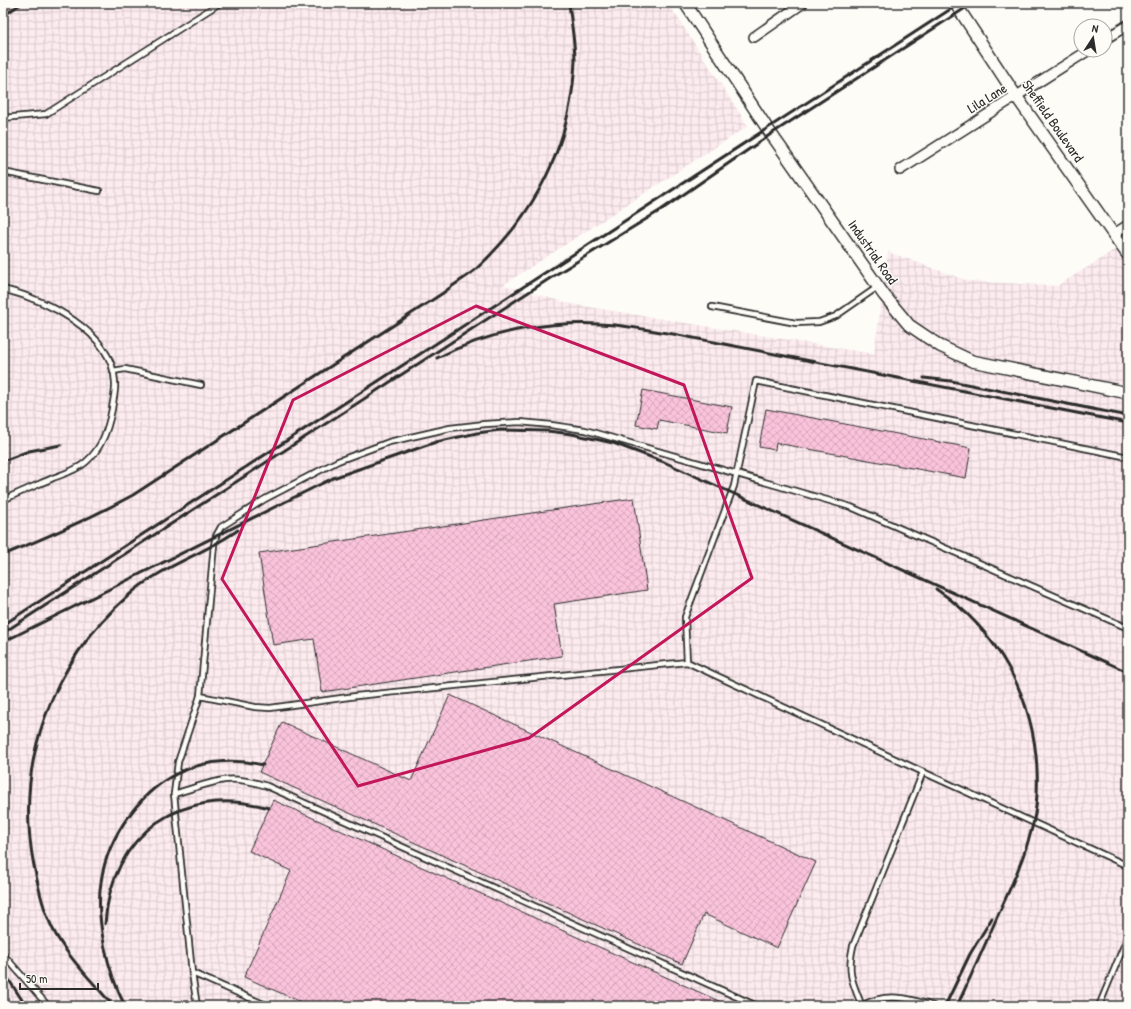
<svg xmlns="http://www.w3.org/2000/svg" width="1131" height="1009" viewBox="0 0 1131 1009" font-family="'Patrick Hand',sans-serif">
<defs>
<pattern id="industrial-grid" width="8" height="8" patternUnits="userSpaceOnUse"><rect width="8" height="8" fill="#fcebef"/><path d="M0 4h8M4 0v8" fill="none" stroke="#d8cacd"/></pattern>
<pattern id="building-cross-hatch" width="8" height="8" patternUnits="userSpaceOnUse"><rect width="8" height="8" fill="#fac3db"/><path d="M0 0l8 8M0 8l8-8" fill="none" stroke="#d6a8bc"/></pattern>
</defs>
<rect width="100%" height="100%" fill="#fdfcf7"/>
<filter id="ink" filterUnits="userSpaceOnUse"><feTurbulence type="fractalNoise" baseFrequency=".025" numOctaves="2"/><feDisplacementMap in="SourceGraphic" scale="8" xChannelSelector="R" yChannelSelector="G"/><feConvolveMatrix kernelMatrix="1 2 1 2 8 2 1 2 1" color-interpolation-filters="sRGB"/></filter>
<g filter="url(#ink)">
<path fill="url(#industrial-grid)" d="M3,3H668L748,126L503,285L571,304L874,354L888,252L968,281L1057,286L1096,262L1128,240V1006H3Z"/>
<g fill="url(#building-cross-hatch)" stroke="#2b2b2b">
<path d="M643,390L732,407L727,433L659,420L657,429L636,425Z"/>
<path d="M766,409L971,448L966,478L776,443L775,450L759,447Z"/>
<path d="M634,498L647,590L554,604L562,656L322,692L314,639L273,645L259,553Z"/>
<path d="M450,695L816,862L777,948L704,914L682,964L259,772L282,722L411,781Z"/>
<path d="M273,800L730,1006H310L244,977L291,871L249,851Z"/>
</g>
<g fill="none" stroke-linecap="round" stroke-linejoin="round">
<g stroke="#2b2b2b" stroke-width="8">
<g id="service">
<path d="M3,118L46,114L220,3"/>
<path d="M3,172L99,191"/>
<path d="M3,289C46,300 112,331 115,382C116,391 113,400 112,409C108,429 102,448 86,462C77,470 64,474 53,478C37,485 20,492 3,500"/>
<path d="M712,307L796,323L819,322L836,316L879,286"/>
<path d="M113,371L125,369L201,385"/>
<path d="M687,662L685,617L734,486L756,381L1128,457"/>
<path d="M200,696L255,707L270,708L356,696L687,662L923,772L1128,866"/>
<path d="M174,794C190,789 207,783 224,780C238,778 254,782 267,786L757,1006"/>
<path d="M3,954L48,1006"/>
<path d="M192,973L268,1006"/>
<path d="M197,1006L192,973L174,794L178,762L200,696L214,545L216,536L221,527L265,499L338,461L389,442L450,428L485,424L520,422L551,425L585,430L851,507L1128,628"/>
<path d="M862,1006C852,982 847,972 853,946L923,772"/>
<path d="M862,1006C885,992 909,998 933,1006"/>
<path d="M1099,1006L1128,936"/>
</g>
</g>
<g stroke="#2b2b2b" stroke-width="12">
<g id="minor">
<path d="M754,37L803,3"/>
<path d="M1105,39L1128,25"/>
<path d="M900,170L1089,50"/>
<path d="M1114,234L1128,225"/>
</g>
</g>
<g stroke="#2b2b2b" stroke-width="14">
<g id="tertiary">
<path d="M685,3L767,128L884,295L909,325L940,346L972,361L1128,393"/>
<path d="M955,3L1016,96L1128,255"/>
</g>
</g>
<use href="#service" stroke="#fdfcf7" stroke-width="4.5"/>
<use href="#minor" stroke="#fdfcf7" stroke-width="9"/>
<use href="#tertiary" stroke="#fdfcf7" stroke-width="11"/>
<g stroke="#2b2b2b" stroke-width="3">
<path d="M3,16L22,3"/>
<path d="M437,358C491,330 555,319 615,325C634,327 654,331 673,334L1128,423"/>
<path d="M924,378L951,381L1128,416"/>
<path d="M3,461L29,451L61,445"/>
<path d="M3,555C48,537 91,518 133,495L443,293C453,285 465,278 475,270C536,214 571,144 575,61C575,42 571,22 569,3"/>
<path d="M936,589C997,630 1034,696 1037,770C1038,788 1037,806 1033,824C1025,856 1012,885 998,915C985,945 971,976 957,1006"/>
<path d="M3,625L960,3"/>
<path d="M3,633L555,275L661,210L771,134L973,3"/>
<path d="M3,642L333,478L436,442L477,433L501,430L547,431L572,434L613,443L664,462L1128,672"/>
<path d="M105,924C111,834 181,783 269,808"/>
<path d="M3,971L26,1006"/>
<path d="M113,1006C94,983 71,961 56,935C44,914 39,890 34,866C14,764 51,663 129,595C161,566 203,555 238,530"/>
<path d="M125,1006C108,973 95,919 101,882C107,837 142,787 185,770C209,760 238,759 263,765"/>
<path d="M945,1006L970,954L992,918"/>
</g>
</g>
</g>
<path fill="none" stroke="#c2185b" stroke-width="3" stroke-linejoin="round" d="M476,306L684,385L752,578L529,738L358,786L222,579L293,400Z"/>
<g text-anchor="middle" stroke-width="3" stroke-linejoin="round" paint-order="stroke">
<g font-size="14" fill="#2b2b2b" stroke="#fdfcf7">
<text transform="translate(987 98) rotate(-32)" y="5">Lila Lane</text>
<text transform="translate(1053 121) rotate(55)" y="5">Sheffield Boulevard</text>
<text transform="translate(873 252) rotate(55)" y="5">Industrial Road</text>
</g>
</g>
<rect width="1131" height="1009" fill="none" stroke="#fdfcf7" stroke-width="16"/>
<rect x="8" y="8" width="1115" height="993" fill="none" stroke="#2b2b2b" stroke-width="1.5" filter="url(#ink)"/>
<g transform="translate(1093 38) rotate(12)"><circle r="19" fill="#fdfcf7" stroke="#a9a8a5"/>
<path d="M0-3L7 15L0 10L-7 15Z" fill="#2b2b2b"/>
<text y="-6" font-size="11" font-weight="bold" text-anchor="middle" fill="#2b2b2b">N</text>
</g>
<path d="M20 983v6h78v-6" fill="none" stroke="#2b2b2b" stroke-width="2"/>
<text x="26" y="983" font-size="12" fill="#2b2b2b" stroke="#fdfcf7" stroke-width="3" paint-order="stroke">50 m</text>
</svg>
